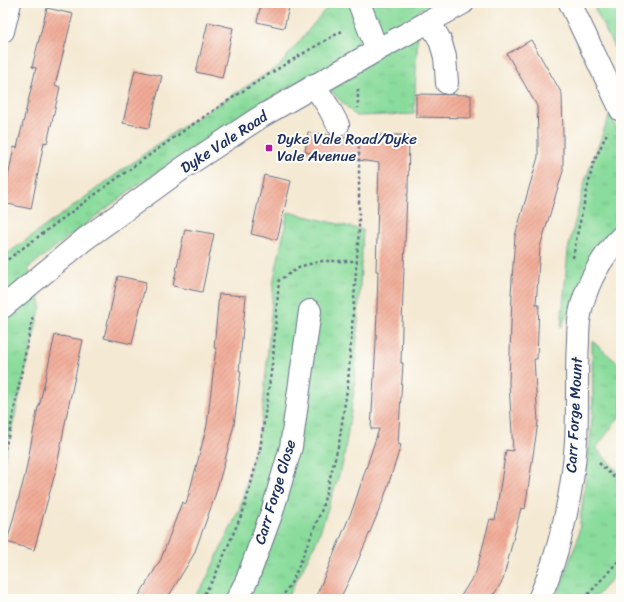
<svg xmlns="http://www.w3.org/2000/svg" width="624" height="602" viewBox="0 0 624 602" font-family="Sriracha,sans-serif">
<defs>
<pattern id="grass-tufts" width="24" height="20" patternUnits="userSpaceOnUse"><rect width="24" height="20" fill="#8adc9c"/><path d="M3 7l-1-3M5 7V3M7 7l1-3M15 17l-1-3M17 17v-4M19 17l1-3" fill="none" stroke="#76bd89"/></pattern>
<pattern id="building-hatch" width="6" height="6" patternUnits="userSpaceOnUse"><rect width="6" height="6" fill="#f1ab96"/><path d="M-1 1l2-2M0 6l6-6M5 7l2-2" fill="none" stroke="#ce9384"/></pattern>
</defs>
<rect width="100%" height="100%" fill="#fdfcf7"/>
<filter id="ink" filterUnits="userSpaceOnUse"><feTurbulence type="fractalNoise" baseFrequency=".025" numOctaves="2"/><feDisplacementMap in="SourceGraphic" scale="8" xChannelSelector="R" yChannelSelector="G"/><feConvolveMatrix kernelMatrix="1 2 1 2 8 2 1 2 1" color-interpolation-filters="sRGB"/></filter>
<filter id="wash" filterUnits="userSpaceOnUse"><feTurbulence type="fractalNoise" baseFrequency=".012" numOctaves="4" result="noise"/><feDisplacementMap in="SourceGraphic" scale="16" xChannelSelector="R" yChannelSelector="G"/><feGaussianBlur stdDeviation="0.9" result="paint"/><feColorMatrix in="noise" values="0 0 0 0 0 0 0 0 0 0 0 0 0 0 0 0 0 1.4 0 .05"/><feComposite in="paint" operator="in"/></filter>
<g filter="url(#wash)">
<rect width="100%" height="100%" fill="#f4e9d3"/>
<g fill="url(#grass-tufts)" stroke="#52867d">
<path d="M334,3H433L419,10L414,114L356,116L313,73L249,110L129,191L28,268L41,305L3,466V257L176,131L280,65L330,4Z"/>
<path d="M592,3H621V61Z"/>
<path d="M610,114L621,138V227L602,238L561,328L568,250L585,181Z"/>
<path d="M288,212L363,230L354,392L343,463L318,538L287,599H193L204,584L240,508L262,419L274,279Z"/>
<path d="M592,341L621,366V415L596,448L621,475V568L594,599H556L578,538L588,460L593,409Z"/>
</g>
<g id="blocks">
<g fill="url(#building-hatch)">
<path d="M261,3H290L284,28L257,22Z"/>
<path d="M47,8L73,14L55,85L60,87L47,143L44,142L31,209L3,203L14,147L17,148L36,68L32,67Z"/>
<path d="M208,22L233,28L222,78L196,72Z"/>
<path d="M531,40L562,94L563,135V171L540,247L536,305H539L537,359H534L538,422L525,509L521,508L503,580L491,599H459L476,572L490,519L495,520L506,450L513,451L509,383L512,294H511L515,236L538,157V136L537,106L507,54Z"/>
<path d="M135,70L162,76L149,128L123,123Z"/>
<path d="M416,94L471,95V118L416,117Z"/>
<path d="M308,132L380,143V135H409L408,194H407L403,292L401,363H403L398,444L401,445L383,501L354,570L340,599H315L353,508L379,429H371L376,342L378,271H376L379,163L305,152Z"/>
<path d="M264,175L291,181L277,240L251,234Z"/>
<path d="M185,229L214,234L202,292L173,286Z"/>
<path d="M118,276L146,282L132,344L104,338Z"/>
<path d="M219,294L246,296L239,371H241L234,425L223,468L214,499L194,554L167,599H137L161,559L182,502L186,504L198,460L207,425L216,348H214Z"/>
<path d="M55,335L83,340L67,413L57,466L34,550L7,542L25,475L38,407H39Z"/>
</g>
</g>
</g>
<g filter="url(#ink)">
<use href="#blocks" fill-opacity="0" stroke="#677087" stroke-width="1"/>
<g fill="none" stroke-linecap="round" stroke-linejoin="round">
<g stroke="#677087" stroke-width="24">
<g id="minor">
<path d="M359,3L377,50"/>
<path d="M570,3L621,110"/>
<path d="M429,21L440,40L445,57L447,83"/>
<path d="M3,31L10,3"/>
<path d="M314,85L329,108L338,125"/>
<path d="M3,307L85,239L183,168L262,116L377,50L463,3"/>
<path d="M237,599L247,580L272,512L291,447L310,311"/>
<path d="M539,599C560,554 573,490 576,441C578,407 576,374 578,341C578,329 579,316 582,305C589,280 603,255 621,237"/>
</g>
</g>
<g stroke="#677087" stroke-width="2.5" stroke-dasharray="3 3" stroke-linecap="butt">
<path d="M358,89V108"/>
<path d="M573,258L577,235L593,164L608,131"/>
<path d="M3,263C113,181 223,97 344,30"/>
<path d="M3,455L10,430L33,315"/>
<path d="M599,463L621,484"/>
<path d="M201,599L214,578L244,509L260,450L273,358L279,280L302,266L322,261H357"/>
<path d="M281,599L293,580L321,512L339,443L348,383L359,230V139"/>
<path d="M584,599L621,558"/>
</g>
<use href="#minor" stroke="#fff" stroke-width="22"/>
</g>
</g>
<rect fill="#b5179e" stroke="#fdfcf7" stroke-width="1.5" x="265" y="144" width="8" height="8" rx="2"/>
<g text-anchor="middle" stroke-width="4" stroke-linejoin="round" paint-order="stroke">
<g font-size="15" fill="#1b2f5e" stroke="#fdfcf7" text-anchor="start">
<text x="277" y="144">Dyke Vale Road/Dyke<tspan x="277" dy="17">Vale Avenue</tspan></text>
</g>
<g font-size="15" fill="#1b2f5e" stroke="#fdfcf7">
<text transform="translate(224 142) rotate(-33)" y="5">Dyke Vale Road</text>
<text transform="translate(574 415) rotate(-87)" y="5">Carr Forge Mount</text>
<text transform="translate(275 492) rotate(-73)" y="5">Carr Forge Close</text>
</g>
</g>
<rect width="624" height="602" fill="none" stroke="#fdfcf7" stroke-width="16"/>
</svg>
